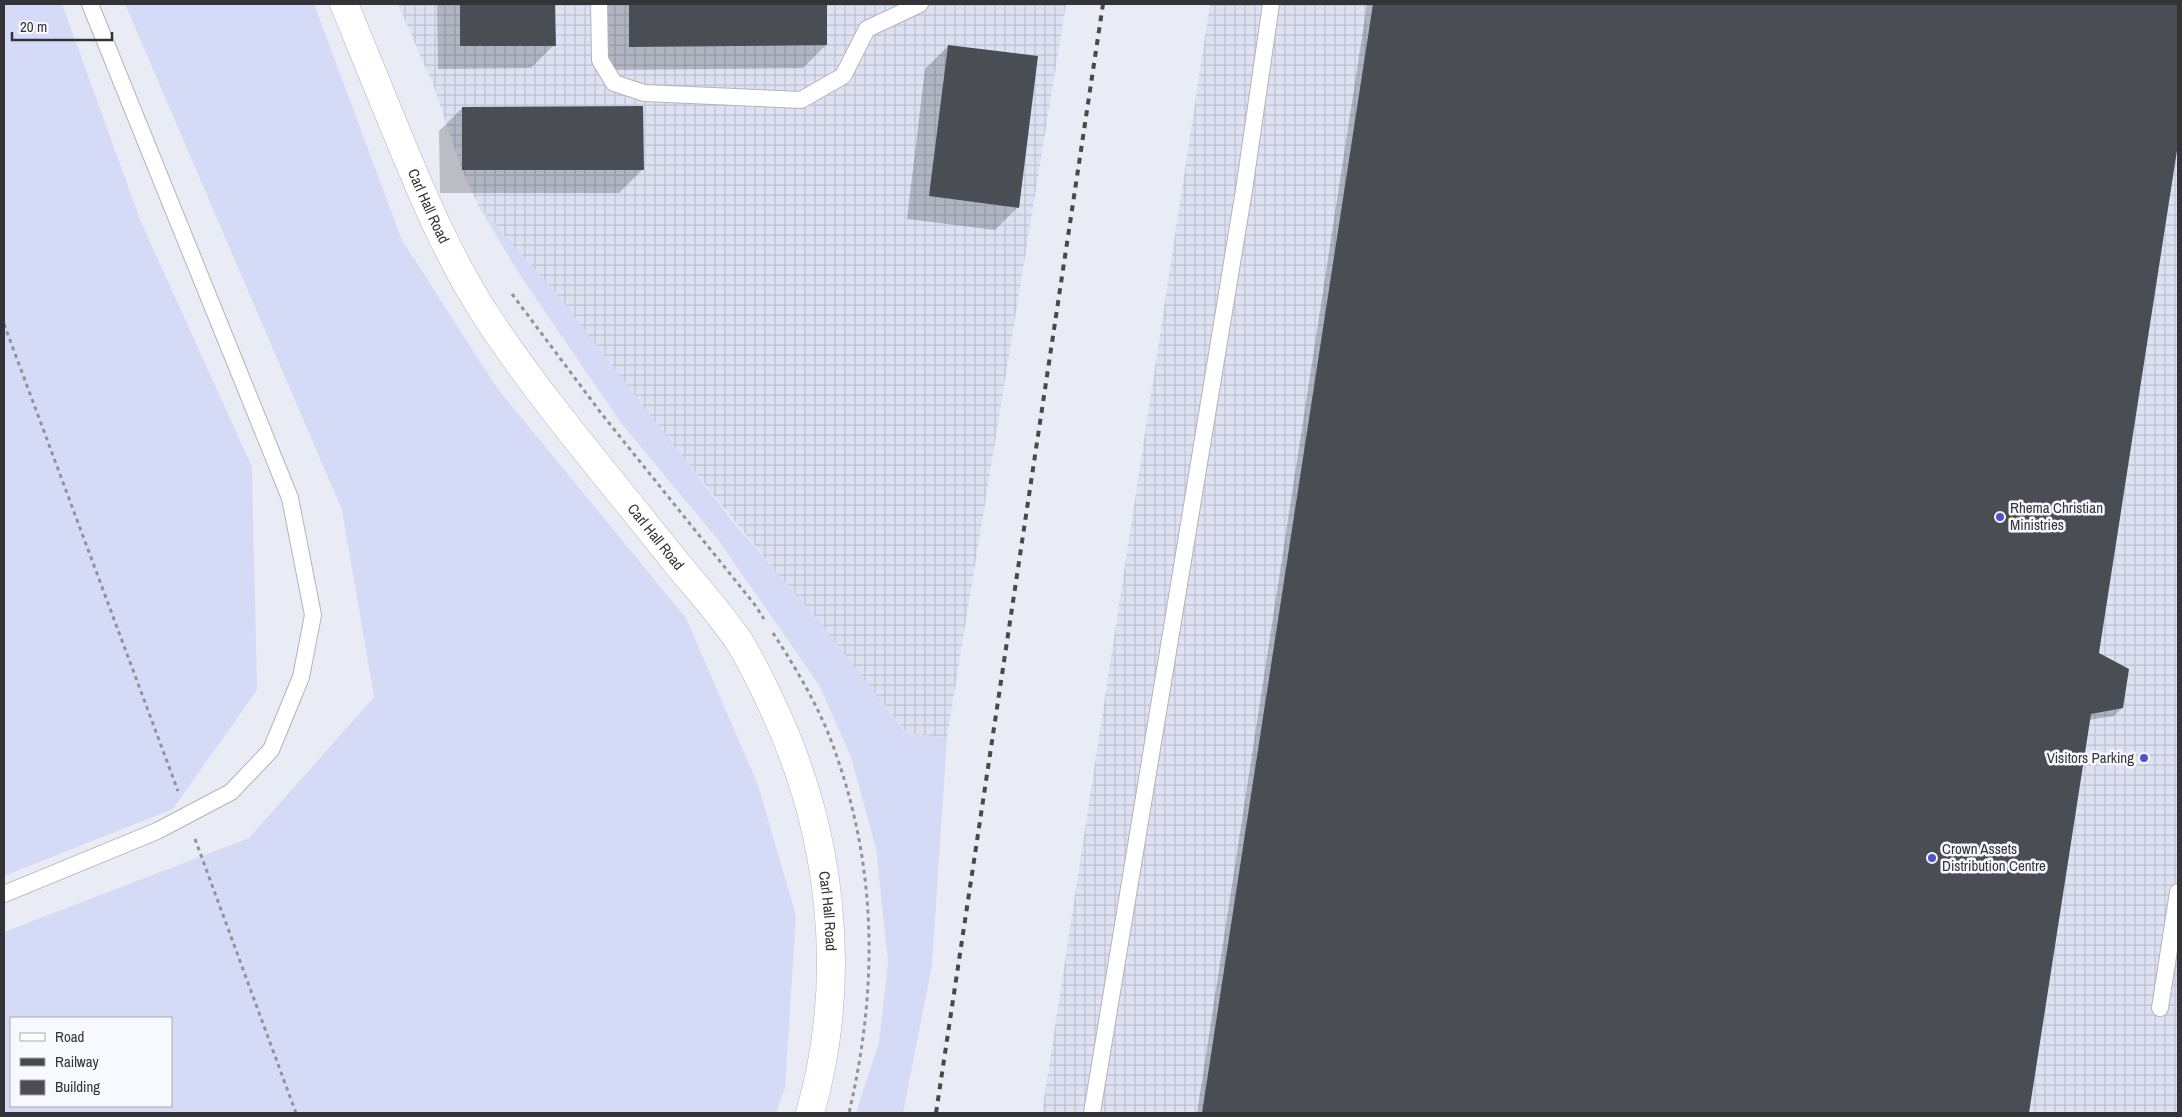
<svg xmlns="http://www.w3.org/2000/svg" width="2182" height="1117" viewBox="0 0 2182 1117" font-family="'Archivo Narrow',sans-serif">
<defs>
<pattern id="industrial-grid" width="8" height="8" patternUnits="userSpaceOnUse" patternTransform="scale(1.25)"><rect width="8" height="8" fill="#dee1f2"/><path d="M0 4h8M4 0v8" fill="none" stroke="#bfc2d0"/></pattern>
</defs>
<rect width="100%" height="100%" fill="#eaecf5"/>
<g fill="url(#industrial-grid)">
<path d="M398,4H1066L947,738L907,733L478,205L462,170L434,87Z"/>
<path d="M1210,4H2178V1113H1042Z"/>
</g>
<g fill="#d5dbf6" fill-rule="evenodd">
<path d="M4,4H62L141,222L252,467L257,690L173,809L4,876Z"/>
<path d="M125,4H314L402,240L497,388L686,618L758,785L796,916L785,1088L776,1113H4V932L249,838L374,697L342,510ZM11,1018H171V1106H11Z"/>
<path d="M478,205L562,300L733,522L819,621L906,733L947,738L932,965L903,1113H856L879,1042L888,962L876,849L851,757L819,685L719,541L621,423L520,275Z"/>
</g>
<g fill="#0003">
<path d="M437,4H554V45L531,68L438,69Z"/>
<path d="M606,4H825L826,45L803,68L606,70Z"/>
<path d="M1367,4H2178V136L2097,654L2122,708L2114,716L2088,720L2028,1113H1197Z"/>
<path d="M948,46L1018,207L995,230L907,219L925,69Z"/>
<path d="M462,108L642,170L619,193H440L439,131Z"/>
</g>
<g fill="#4b4d54">
<path d="M460,4H555L556,46H460Z"/>
<path d="M629,4H827V45L629,47Z"/>
<path d="M1373,4H2178V144L2099,653L2129,669L2123,708L2091,714L2029,1113H1202Z"/>
<path d="M948,45L1038,56L1019,208L929,196Z"/>
<path d="M643,106L644,170H462V107Z"/>
</g>
<g fill="none" stroke-linecap="round" stroke-linejoin="round">
<g stroke="#b2b4bd" stroke-width="18">
<g id="lane">
<path d="M599,4L600,60L614,83L644,93L801,100L843,76L867,29L920,4"/>
<path d="M4,894L157,831L231,792L271,750L301,677L313,615L290,498L90,4"/>
<path d="M2160,1008L2178,892"/>
<path d="M1092,1113L1244,190L1271,4"/>
</g>
</g>
<g stroke="#b2b4bd" stroke-width="29">
<g id="street">
<path id="s1" d="M344,4C363,50 382,97 401,143C426,203 451,262 487,317C543,402 611,480 674,560C696,587 721,614 740,643C752,662 762,684 772,705C832,831 849,978 810,1113"/>
</g>
</g>
<g stroke="#92939a" stroke-width="3" stroke-dasharray="4 4" stroke-linecap="butt">
<path d="M512,294L601,413L755,605L764,619"/>
<path d="M4,324L178,791"/>
<path d="M773,633C798,671 823,714 837,757C878,875 877,993 849,1113"/>
<path d="M195,839L296,1113"/>
</g>
<use href="#lane" stroke="#fff" stroke-width="16"/>
<use href="#street" stroke="#fff" stroke-width="28"/>
<path stroke="#48484d" stroke-width="4" stroke-dasharray="6 6" stroke-linecap="butt" d="M936,1113L1103,4"/>
</g>
<g fill="#4f52c9" stroke="#f8f9ff" stroke-width="2">
<circle cx="2000" cy="517" r="5"/>
<circle cx="2144" cy="758" r="5"/>
<circle cx="1932" cy="858" r="5"/>
</g>
<g text-anchor="middle" stroke-width="5" stroke-linejoin="round" paint-order="stroke">
<g font-size="15" fill="#343438" stroke="#f8f9ff">
<text dy="5" stroke="none"><textPath href="#s1" startOffset="219">Carl Hall Road</textPath></text>
<text dy="5" stroke="none"><textPath href="#s1" startOffset="622">Carl Hall Road</textPath></text>
<text dy="5" stroke="none"><textPath href="#s1" startOffset="1042">Carl Hall Road</textPath></text>
</g>
<g font-size="15" fill="#343438" stroke="#f8f9ff" text-anchor="start">
<text x="2010" y="513">Rhema Christian<tspan x="2010" dy="17">Ministries</tspan></text>
<text x="2134" y="763" text-anchor="end">Visitors Parking</text>
<text x="1942" y="854">Crown Assets<tspan x="1942" dy="17">Distribution Centre</tspan></text>
</g>
</g>
<rect width="2182" height="1117" fill="none" stroke="#343438" stroke-width="10"/>
<rect x="10" y="1017" width="162" height="90" fill="#f8f9ff" stroke="#aaaaaf"/>
<rect x="20" y="1033" width="25" height="8" fill="#ffffff" stroke="#aaaaaf"/>
<text x="55" y="1042" font-size="15" fill="#343438">Road</text>
<rect x="20" y="1058" width="25" height="8" fill="#48484d" stroke="#aaaaaf"/>
<text x="55" y="1067" font-size="15" fill="#343438">Railway</text>
<rect x="20" y="1080" width="25" height="15" fill="#4b4d54" stroke="#aaaaaf"/>
<text x="55" y="1092" font-size="15" fill="#343438">Building</text>
<path d="M12 32v8h100v-8" fill="none" stroke="#343438" stroke-width="2.5"/>
<text x="20" y="32" font-size="15" fill="#343438" stroke="#f8f9ff" stroke-width="4" paint-order="stroke">20 m</text>
</svg>
